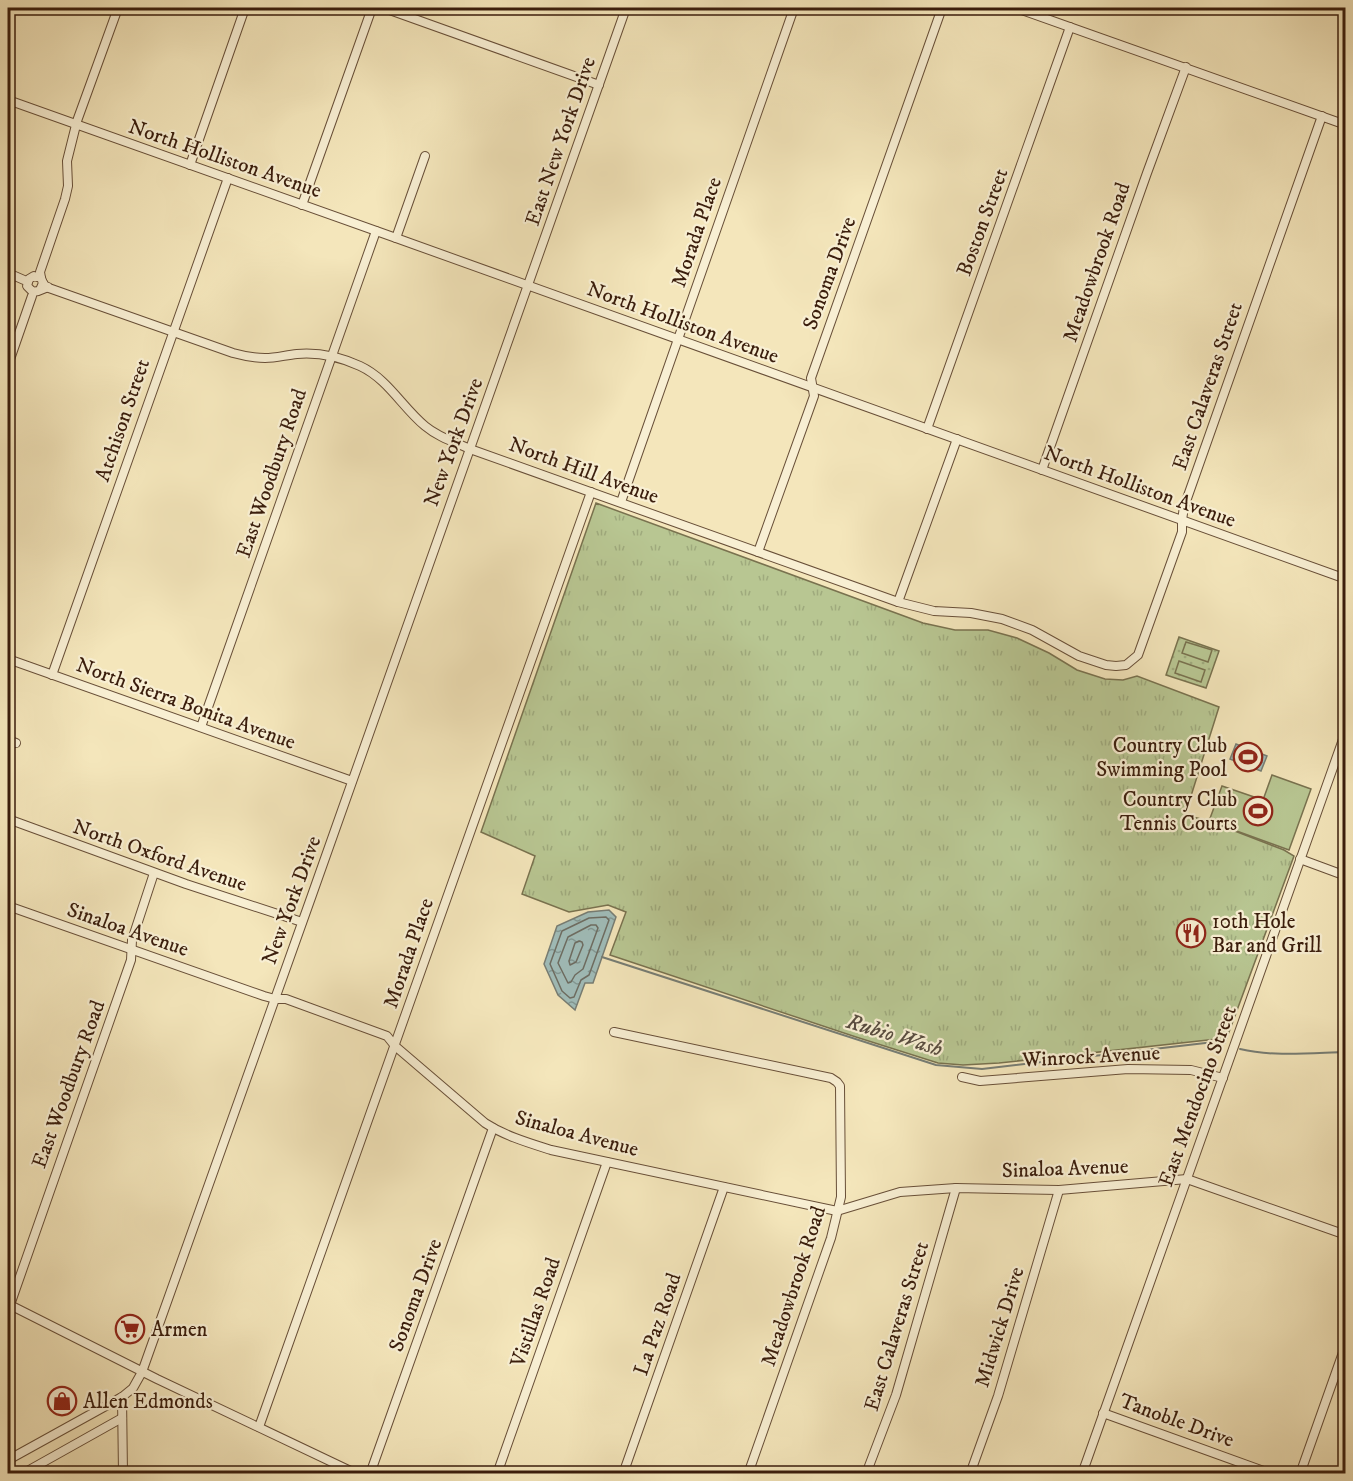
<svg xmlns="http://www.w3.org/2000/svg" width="1353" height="1481" viewBox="0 0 1353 1481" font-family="'IM FELL DW Pica',serif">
<defs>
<pattern id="grass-tufts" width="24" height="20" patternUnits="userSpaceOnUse" patternTransform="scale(1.5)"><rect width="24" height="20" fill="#b8c692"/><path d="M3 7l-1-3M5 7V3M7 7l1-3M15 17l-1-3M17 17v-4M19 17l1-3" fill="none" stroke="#9faa7d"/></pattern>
<pattern id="park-dots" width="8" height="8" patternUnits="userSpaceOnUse" patternTransform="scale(1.5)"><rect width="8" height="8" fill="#b8c692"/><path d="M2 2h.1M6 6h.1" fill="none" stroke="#9faa7d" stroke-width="1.8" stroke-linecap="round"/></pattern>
<pattern id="water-ripples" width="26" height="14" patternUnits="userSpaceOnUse" patternTransform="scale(1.5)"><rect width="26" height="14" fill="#a0bdba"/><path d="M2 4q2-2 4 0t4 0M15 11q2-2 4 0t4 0" fill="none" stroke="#839996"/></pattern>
</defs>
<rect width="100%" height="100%" fill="#f4e6bb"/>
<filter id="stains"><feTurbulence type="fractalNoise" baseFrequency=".00333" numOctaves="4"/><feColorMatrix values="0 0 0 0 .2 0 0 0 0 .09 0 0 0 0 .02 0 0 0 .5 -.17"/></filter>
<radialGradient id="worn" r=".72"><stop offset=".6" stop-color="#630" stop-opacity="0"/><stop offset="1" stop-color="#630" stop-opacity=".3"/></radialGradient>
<path fill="url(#grass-tufts)" stroke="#79724f" stroke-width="1.5" d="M596,503L923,623L955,630H988L1017,638L1049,653L1077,670L1105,679L1123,680L1137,676L1219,707L1185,815L1209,821L1284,850L1294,856L1226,1040L1217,1039L999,1063L963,1065L938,1063L856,1037L610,955L626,912L608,905L569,912L522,894L535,856L481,832Z"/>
<path fill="url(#park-dots)" stroke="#79724f" stroke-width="1.5" d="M1179,637L1219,651L1206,688L1166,675Z"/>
<g fill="#b8c692" stroke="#79724f" stroke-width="1.5">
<path d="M1186,642L1212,650L1208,662L1182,653Z"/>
<path d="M1179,661L1205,670L1201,682L1175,673Z"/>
<path d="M1272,775L1311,789L1289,850L1209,821L1222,786L1263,800Z"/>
</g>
<g fill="url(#water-ripples)" stroke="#777d74" stroke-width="1.5">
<path d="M1236,744L1267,756L1261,771L1230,759Z"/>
<path d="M609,910L616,917L593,983H585L575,1010L558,995L544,964L557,926L588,912Z"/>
</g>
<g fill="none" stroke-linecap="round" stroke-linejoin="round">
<g stroke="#6d6d63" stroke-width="1.5">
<path d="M606,917L609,920L589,975L581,980L574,997L570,998L562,991L550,964L562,931L589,918Z"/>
<path d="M591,925H596L598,928L583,969L575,975L571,982L568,983L558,963L568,937Z"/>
<path d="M579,941L582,942L583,945L576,962L570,965L569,961L575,943Z"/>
</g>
<g stroke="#777d74" stroke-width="2">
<path d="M602,957L936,1065L982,1069L1214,1042L1225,1043"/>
<path d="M1240,1049C1274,1057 1311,1053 1346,1052"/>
</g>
<g stroke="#684f38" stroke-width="10">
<g id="minor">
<path d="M384,8L599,85"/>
<path d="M1016,8L1346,125"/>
<path d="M8,100L396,238L1346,579"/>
<path d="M190,165L245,8"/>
<path d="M302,205L372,8"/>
<path d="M396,238L425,156"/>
<path d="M8,273L24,280"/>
<path d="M41,278L40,272L65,199L68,186L67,161L77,121L118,8"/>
<path d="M43,283L46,287L233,353C244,356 254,358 265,358C276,358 286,355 297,354C319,352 340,357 360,366C388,379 402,407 425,426C438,437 454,442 470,449L898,602L934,611L971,613L1002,619L1032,630L1079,656L1106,665L1116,666L1126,665L1138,655L1182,532V520L1184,507L1322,116"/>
<path d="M40,290L43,283L41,278L34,276L29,279L27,286L33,292L38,291L48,287"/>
<path d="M8,365L32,296"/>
<path d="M927,429L1070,27"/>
<path d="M1042,470L1147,173L1186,67"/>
<path d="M621,502L794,8"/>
<path d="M758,552L814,396L811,378L942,8"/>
<path d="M898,602L957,439"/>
<path d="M8,659L352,781"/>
<path d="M52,675L228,178"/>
<path d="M201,727L376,231"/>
<path d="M8,740L16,743"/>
<path d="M8,819L186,884L302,922"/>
<path d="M1300,859L1346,876"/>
<path d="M8,906L264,996L275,999H286L387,1036L395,1046L485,1123C505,1136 529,1143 551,1150L837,1211L900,1192L956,1188L1059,1190L1187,1179L1346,1235"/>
<path d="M614,1032L831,1078L837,1082L840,1086L841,1197L831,1238L748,1474"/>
<path d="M962,1077L980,1081L1128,1069L1191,1070L1223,1078"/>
<path d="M8,1304L157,1379L357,1474"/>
<path d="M10,1305L131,960L132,940L154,873"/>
<path d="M122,1397L123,1474"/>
<path d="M1103,1413L1272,1474"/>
<path d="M259,1427L591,492"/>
<path d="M8,1460L122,1397L133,1388L142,1372L312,895L626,8"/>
<path d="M22,1474L122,1418"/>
<path d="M370,1474L493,1128"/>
<path d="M497,1474L607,1162"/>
<path d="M623,1474L724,1187"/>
<path d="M866,1474L896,1395L956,1188"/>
<path d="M970,1474L998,1396L1059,1190"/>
<path d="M1082,1474L1346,731"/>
<path d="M1300,1474L1346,1344"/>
</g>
</g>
<use href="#minor" stroke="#f8efd3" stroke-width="8"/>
</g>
<defs>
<g id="stadium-ring" transform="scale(1.5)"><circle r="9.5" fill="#f8efd3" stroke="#8f2418" stroke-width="1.5"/><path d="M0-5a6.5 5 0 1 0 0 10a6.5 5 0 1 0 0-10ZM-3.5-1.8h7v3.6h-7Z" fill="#8f2418"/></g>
<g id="restaurant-ring" transform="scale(1.5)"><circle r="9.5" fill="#f8efd3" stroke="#8f2418" stroke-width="1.5"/><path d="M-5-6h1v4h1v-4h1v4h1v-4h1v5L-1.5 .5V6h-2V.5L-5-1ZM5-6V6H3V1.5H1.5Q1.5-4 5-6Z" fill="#8f2418"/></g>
<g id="supermarket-ring" transform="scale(1.5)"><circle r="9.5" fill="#f8efd3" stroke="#8f2418" stroke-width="1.5"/><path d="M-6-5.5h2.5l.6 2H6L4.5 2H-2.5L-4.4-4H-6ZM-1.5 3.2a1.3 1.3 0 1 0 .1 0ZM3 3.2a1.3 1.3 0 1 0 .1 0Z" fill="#8f2418"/></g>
<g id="shop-ring" transform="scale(1.5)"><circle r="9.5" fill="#f8efd3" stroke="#8f2418" stroke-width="1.5"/><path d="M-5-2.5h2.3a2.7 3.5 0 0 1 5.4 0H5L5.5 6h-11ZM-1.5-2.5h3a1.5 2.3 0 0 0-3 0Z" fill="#8f2418"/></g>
</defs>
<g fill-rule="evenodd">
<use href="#stadium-ring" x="1248" y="757"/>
<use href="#stadium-ring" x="1258" y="811"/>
<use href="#restaurant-ring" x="1191" y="933"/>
<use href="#supermarket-ring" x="130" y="1329"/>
<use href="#shop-ring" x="62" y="1401"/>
</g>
<g text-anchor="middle" stroke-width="4.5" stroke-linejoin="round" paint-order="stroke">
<g font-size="21" fill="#3a1d0c" stroke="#f8efd3">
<text transform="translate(560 141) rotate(-71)" y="7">East New York Drive</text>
<text transform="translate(225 158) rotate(19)" y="7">North Holliston Avenue</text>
<text transform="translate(982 222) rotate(-70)" y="7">Boston Street</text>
<text transform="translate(696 232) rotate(-71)" y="7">Morada Place</text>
<text transform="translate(1096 262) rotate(-71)" y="7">Meadowbrook Road</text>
<text transform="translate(829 273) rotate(-70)" y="7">Sonoma Drive</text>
<text transform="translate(683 322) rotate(20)" y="7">North Holliston Avenue</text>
<text transform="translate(1207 386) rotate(-71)" y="7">East Calaveras Street</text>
<text transform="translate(122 420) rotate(-71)" y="7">Atchison Street</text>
<text transform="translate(453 442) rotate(-70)" y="7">New York Drive</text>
<text transform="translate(584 470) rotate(20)" y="7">North Hill Avenue</text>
<text transform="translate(271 473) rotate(-71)" y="7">East Woodbury Road</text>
<text transform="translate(1140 486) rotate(20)" y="7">North Holliston Avenue</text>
<text transform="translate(186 703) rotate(20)" y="7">North Sierra Bonita Avenue</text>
<text transform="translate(160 855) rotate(19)" y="7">North Oxford Avenue</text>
<text transform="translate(291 900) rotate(-70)" y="7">New York Drive</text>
<text transform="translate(128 929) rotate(19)" y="7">Sinaloa Avenue</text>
<text transform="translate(408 953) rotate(-71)" y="7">Morada Place</text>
<text transform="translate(1091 1056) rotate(-3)" y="7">Winrock Avenue</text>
<text transform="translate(68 1084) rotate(-70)" y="7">East Woodbury Road</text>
<text transform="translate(1197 1096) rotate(-70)" y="7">East Mendocino Street</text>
<text transform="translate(577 1133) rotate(15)" y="7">Sinaloa Avenue</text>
<text transform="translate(1065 1168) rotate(-2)" y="7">Sinaloa Avenue</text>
<text transform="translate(793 1286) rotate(-72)" y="7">Meadowbrook Road</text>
<text transform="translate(415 1295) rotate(-70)" y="7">Sonoma Drive</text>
<text transform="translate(535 1312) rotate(-71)" y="7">Vistillas Road</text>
<text transform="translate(657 1324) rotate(-71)" y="7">La Paz Road</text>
<text transform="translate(896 1326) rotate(-73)" y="7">East Calaveras Street</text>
<text transform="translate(999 1327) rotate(-73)" y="7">Midwick Drive</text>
<text transform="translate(1177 1420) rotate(20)" y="7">Tanoble Drive</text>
</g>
<g font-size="21" fill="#3a1d0c" stroke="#f8efd3" text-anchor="start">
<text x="1227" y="752" text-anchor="end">Country Club<tspan x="1227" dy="24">Swimming Pool</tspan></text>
<text x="1237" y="806" text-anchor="end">Country Club<tspan x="1237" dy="24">Tennis Courts</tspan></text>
<text x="1212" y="928">10th Hole<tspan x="1212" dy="24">Bar and Grill</tspan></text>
<text x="151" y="1336">Armen</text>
<text x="83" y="1408">Allen Edmonds</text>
</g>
<g font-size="22" font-style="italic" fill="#594d40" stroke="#f8efd3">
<text transform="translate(895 1034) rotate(17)" y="8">Rubio Wash</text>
</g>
</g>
<rect width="1353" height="1481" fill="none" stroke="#f4e6bb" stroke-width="30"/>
<rect x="9" y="9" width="1335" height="1463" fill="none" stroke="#3a1d0c" stroke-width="3"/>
<rect x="15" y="15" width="1323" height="1451" fill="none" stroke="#3a1d0c" stroke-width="1.5"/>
<rect width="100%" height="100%" filter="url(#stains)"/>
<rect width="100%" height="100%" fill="url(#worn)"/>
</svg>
